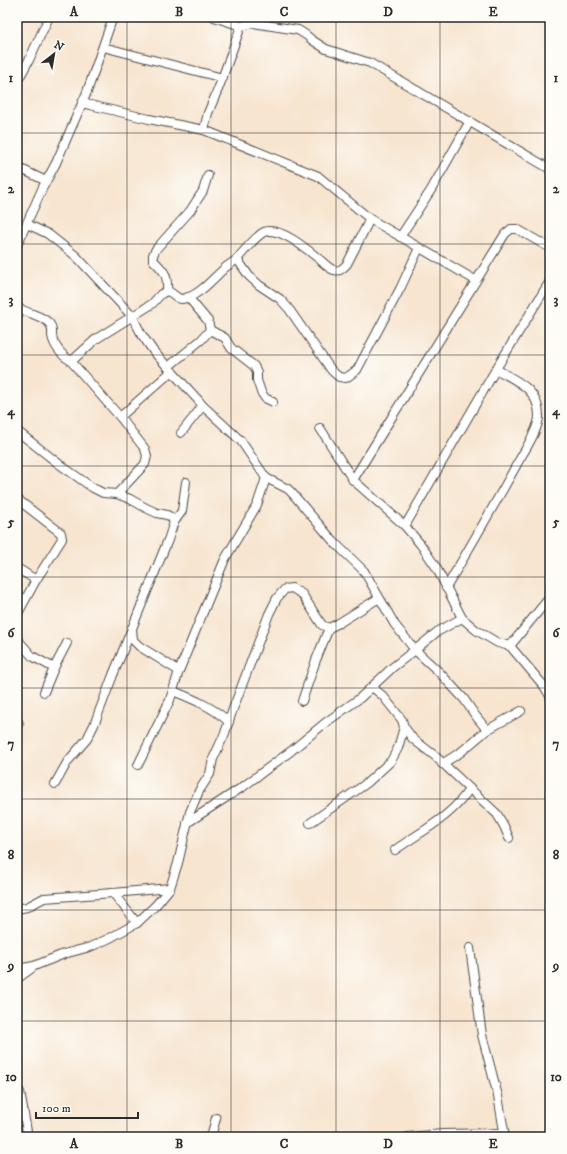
<svg xmlns="http://www.w3.org/2000/svg" width="567" height="1154" viewBox="0 0 567 1154" font-family="'IM FELL DW Pica',serif">
<rect width="100%" height="100%" fill="#fdfcf7"/>
<filter id="ink" filterUnits="userSpaceOnUse"><feTurbulence type="fractalNoise" baseFrequency=".025" numOctaves="2"/><feDisplacementMap in="SourceGraphic" scale="8" xChannelSelector="R" yChannelSelector="G"/><feConvolveMatrix kernelMatrix="1 2 1 2 8 2 1 2 1" color-interpolation-filters="sRGB"/></filter>
<filter id="wash" filterUnits="userSpaceOnUse"><feTurbulence type="fractalNoise" baseFrequency=".012" numOctaves="4" result="noise"/><feDisplacementMap in="SourceGraphic" scale="16" xChannelSelector="R" yChannelSelector="G"/><feGaussianBlur stdDeviation="0.9" result="paint"/><feColorMatrix in="noise" values="0 0 0 0 0 0 0 0 0 0 0 0 0 0 0 0 0 1.4 0 .05"/><feComposite in="paint" operator="in"/></filter>
<g filter="url(#wash)">
<rect width="100%" height="100%" fill="#f7e5d0"/>
</g>
<g filter="url(#ink)">
<g fill="none" stroke-linecap="round" stroke-linejoin="round">
<g stroke="#4a4744" stroke-width="10">
<g id="minor">
<path d="M214,17L241,26L253,23L298,30L306,35L312,40L326,49L370,63L550,169"/>
<path d="M241,26L219,87L208,113L204,130L318,176L370,219L475,280"/>
<path d="M103,47L223,78"/>
<path d="M17,82L29,60L49,17"/>
<path d="M82,103L149,119L204,130"/>
<path d="M17,167L46,181"/>
<path d="M27,224L48,234L76,256L132,316L142,335L154,352L199,401L202,405L201,408L181,433"/>
<path d="M400,237L431,190L470,121"/>
<path d="M17,245L43,187L56,163L87,92L113,17"/>
<path d="M237,259L249,276L259,285L280,299L289,309L332,371L339,377L346,378L357,370L401,287L419,248"/>
<path d="M167,291C168,274 164,271 153,260V255L156,249L190,211L203,191L208,175"/>
<path d="M17,318L21,309C30,314 42,316 49,323C53,327 52,331 52,335C53,345 62,356 70,360L120,417L145,449L147,456L145,464L117,494"/>
<path d="M210,330L225,338L231,348L254,366L257,372V380L261,392L265,398L273,402"/>
<path d="M70,360L74,359L96,339L152,304L161,294L167,291C173,292 176,299 182,299C199,297 214,277 226,267C230,264 235,261 238,258C244,251 256,236 264,232C280,226 308,250 319,259C324,263 329,269 334,270C340,272 343,268 347,264L370,219"/>
<path d="M168,367L201,340L210,330L208,321L188,297"/>
<path d="M202,405L241,441L266,478L288,489L292,493L334,542L364,571L395,625L415,650L437,632L462,618"/>
<path d="M120,417L172,371"/>
<path d="M320,428L353,480L405,526L421,545L436,567L462,618L476,630L498,643L510,646L544,686L550,696"/>
<path d="M17,431L59,464L93,488L103,493L117,494L130,499L146,508L157,513L167,515L171,517L174,522L168,540L113,675L94,725L87,739L68,761L55,784"/>
<path d="M353,480L505,234L511,229H517L550,248"/>
<path d="M17,499L61,533L62,539L36,580L17,615"/>
<path d="M174,522L182,511L186,482"/>
<path d="M405,526L496,369L550,281"/>
<path d="M17,568L36,580"/>
<path d="M446,588C470,547 494,506 517,464C523,453 540,428 539,415C538,388 516,381 496,369"/>
<path d="M132,629L133,640L139,646L179,671L170,700L138,765"/>
<path d="M17,639L32,656L54,668"/>
<path d="M510,646L550,597"/>
<path d="M179,671L225,559L257,505L266,478"/>
<path d="M173,691C193,699 213,707 229,722"/>
<path d="M44,692L54,668L67,643"/>
<path d="M302,701L316,660L329,628"/>
<path d="M17,722L19,723"/>
<path d="M404,727L413,739L435,756L497,814L504,826L509,838"/>
<path d="M442,764L461,752L487,730L521,711"/>
<path d="M187,823L244,786L291,751L325,723L360,698L393,667L415,650L439,672L464,699L475,715L487,730"/>
<path d="M310,823L367,783L391,761L398,748L404,727L402,720L383,696L372,687"/>
<path d="M395,850C420,832 453,816 469,789"/>
<path d="M113,893L137,923"/>
<path d="M17,909L27,907L44,898L113,893L170,888"/>
<path d="M470,948L482,1035L498,1096L505,1137"/>
<path d="M17,969L34,966L64,954L90,947L110,938L137,923L156,905L170,888L178,863L190,812L199,791L210,774L213,759L225,733L233,709L269,614L277,598L285,589L292,588L302,594L322,625L329,628L339,623L379,598"/>
<path d="M17,979L32,968"/>
<path d="M17,1087L20,1092L28,1137"/>
<path d="M211,1137L216,1118"/>
<path d="M408,1137L443,1134L504,1133"/>
</g>
</g>
<use href="#minor" stroke="#fff" stroke-width="8"/>
</g>
</g>
<path fill="none" stroke="#2b2b2b" stroke-width="1" stroke-opacity="0.55" d="M127,17V1137M231,17V1137M336,17V1137M440,17V1137M17,133H550M17,244H550M17,355H550M17,466H550M17,577H550M17,688H550M17,799H550M17,910H550M17,1021H550"/>
<rect width="567" height="1154" fill="none" stroke="#fdfcf7" stroke-width="44"/>
<g transform="translate(54 54) rotate(31)" stroke="#fdfcf7" stroke-width="3" paint-order="stroke">
<path d="M0-3L7 15L0 10L-7 15Z" fill="#2b2b2b"/>
<text y="-6" font-size="11" font-weight="bold" text-anchor="middle" fill="#2b2b2b">N</text>
</g>
<path d="M36 1112v6h102v-6" fill="none" stroke="#2b2b2b" stroke-width="2"/>
<text x="42" y="1112" font-size="12" fill="#2b2b2b" stroke="#fdfcf7" stroke-width="3" paint-order="stroke">100 m</text>
<rect x="22" y="22" width="523" height="1110" fill="none" stroke="#2b2b2b" stroke-width="1.5"/>
<g font-size="13" text-anchor="middle" font-weight="bold" fill="#2b2b2b">
<text x="74" y="16">A</text>
<text x="179" y="16">B</text>
<text x="284" y="16">C</text>
<text x="388" y="16">D</text>
<text x="493" y="16">E</text>
<text x="11" y="82">1</text>
<text x="556" y="82">1</text>
<text x="11" y="193">2</text>
<text x="556" y="193">2</text>
<text x="11" y="304">3</text>
<text x="556" y="304">3</text>
<text x="11" y="415">4</text>
<text x="556" y="415">4</text>
<text x="11" y="526">5</text>
<text x="556" y="526">5</text>
<text x="11" y="637">6</text>
<text x="556" y="637">6</text>
<text x="11" y="748">7</text>
<text x="556" y="748">7</text>
<text x="11" y="859">8</text>
<text x="556" y="859">8</text>
<text x="11" y="970">9</text>
<text x="556" y="970">9</text>
<text x="11" y="1081">10</text>
<text x="556" y="1081">10</text>
<text x="74" y="1148">A</text>
<text x="179" y="1148">B</text>
<text x="284" y="1148">C</text>
<text x="388" y="1148">D</text>
<text x="493" y="1148">E</text>
</g>
</svg>
